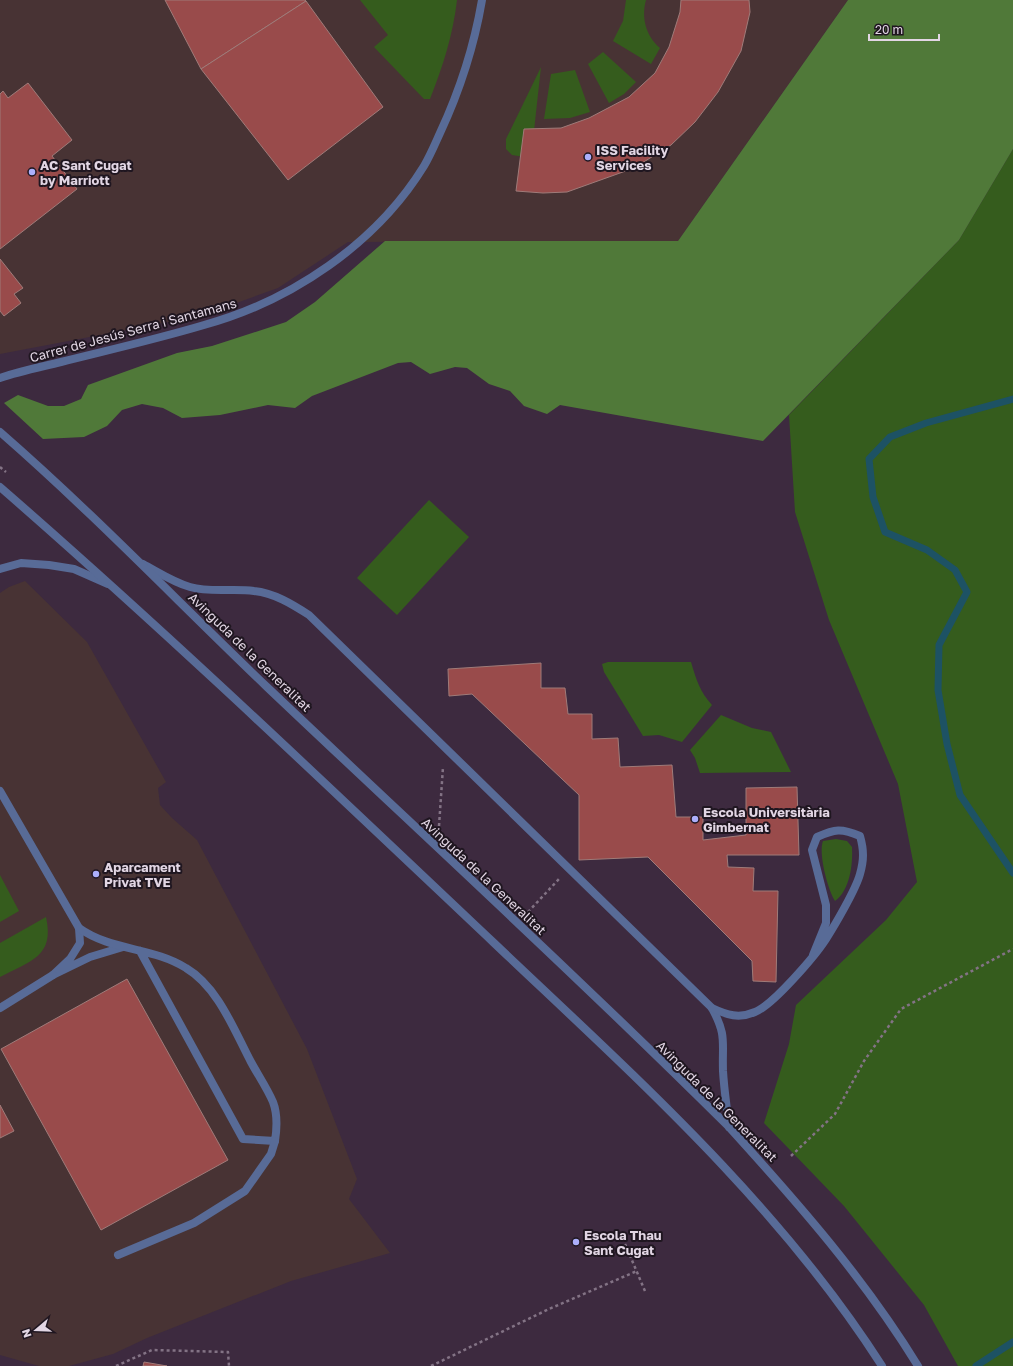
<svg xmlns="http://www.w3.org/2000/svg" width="1013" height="1366" viewBox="0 0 1013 1366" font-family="'Golos Text',sans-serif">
<rect width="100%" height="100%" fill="#3d2a3f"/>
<g fill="#483334">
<path d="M0,0H848L678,241L348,242L278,288L200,316L0,354Z"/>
<path d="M25,581L87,642L166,782L158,788L160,805L172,818L197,840L307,1049L357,1179L349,1199L390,1253L291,1281L147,1338L113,1354L69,1366H39L0,1355V593L9,587Z"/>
</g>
<g fill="#355c1d">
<path d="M360,0H457C453,35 443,66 430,99H424L374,47L388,35Z"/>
<path d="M626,0H646C641,18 646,36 660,48L651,64L613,41L623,21Z"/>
<path d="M603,52L636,82L624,94L609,103L588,64Z"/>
<path d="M541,67L531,158L512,155L506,149V139Z"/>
<path d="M575,70L590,112L570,118L544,119L551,74Z"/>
<path d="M1013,149V1366H958L924,1305L844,1206L764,1123L789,1044L796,1005L886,920L917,882L898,784L829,620L795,512L789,415L959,240Z"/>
<path d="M429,500L469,537L397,615L357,578Z"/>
<path d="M608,662H691C696,679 700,692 712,705L682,742L659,735L643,736L604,672L602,664Z"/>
<path d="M721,715L752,728L771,732L791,772L700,773L695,758L690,750Z"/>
<path d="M836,839L847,841L852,847C853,864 850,890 835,901C828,891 818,853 823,841Z"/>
<path d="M0,875L19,911L0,922Z"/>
<path d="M46,917C55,957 30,961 0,977V943Z"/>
</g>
<path fill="#507939" d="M848,0H1013V149L959,240L763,441L560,405L547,414L524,406L510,391L489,384L467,368L455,367L430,374L411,362L398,363L312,396L295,408L268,405L220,415L182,418L163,408L142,404L122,410L107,426L84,437L43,439L4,403L18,395L48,406H64L81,399L88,385L177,353L212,346L286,322L315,302L385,241H678Z"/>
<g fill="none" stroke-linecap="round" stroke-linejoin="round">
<g stroke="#1d5264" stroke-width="7">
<path d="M1013,399L926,423L890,437L869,459L873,497L885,532L927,550L955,570L967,592L939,645L938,690L947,744L960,795L1013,873"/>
<path d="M976,1366L1013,1342"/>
</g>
</g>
<g fill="#994b4b" stroke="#9f7b79">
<path d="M165,0H305L306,1L201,69Z"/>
<path d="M681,0H749L750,12L741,51L718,92L695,122L671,145L634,168L567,192L543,193L516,191L524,129L561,128L589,118L629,97L655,73L669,47L680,12Z"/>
<path d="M306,1L383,107L288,180L201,69Z"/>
<path d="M28,83L72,140L52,156L77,189L0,249V94L3,91L8,98Z"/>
<path d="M0,259L23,288L14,294L21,303L4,316L0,311Z"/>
<path d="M541,663V688H565L568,714H592V739L618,738L620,767L672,765L676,817H703V840L746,835V788L797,787L799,855H727L728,867L754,868L753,891H778L776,982L753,981L752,961L648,857L579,860V795L472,694L449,696L448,669Z"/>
<path d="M127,979L228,1160L101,1230L1,1049Z"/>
<path d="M0,1105L14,1131L0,1138Z"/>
<path d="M144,1362L167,1366H143Z"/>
</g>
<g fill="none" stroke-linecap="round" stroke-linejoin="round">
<g stroke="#837385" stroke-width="2.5" stroke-dasharray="3 3" stroke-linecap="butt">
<path d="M0,467L6,472"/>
<path d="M439,826L443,767"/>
<path d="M528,912L559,879"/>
<path d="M791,1156L835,1114L864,1061L901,1009L1013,949"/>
<path d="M625,1244L645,1291"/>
<path d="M116,1366L152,1350L228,1352L229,1366"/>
<path d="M431,1366L549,1309L637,1271"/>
</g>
<g stroke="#586b97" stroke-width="8">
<path d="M143,564C158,572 173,582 190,587C211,593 233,588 254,591C274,593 292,604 309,615L712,1008C727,1036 722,1041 723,1071C724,1089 727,1108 729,1127"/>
<path d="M0,569L21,563L49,565L74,569L108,584"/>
<path d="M0,791L79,928L80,943L70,959L53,975L90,957L123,947"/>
<path d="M79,928C111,951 153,947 186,968C218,987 234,1030 251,1062C258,1075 267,1088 273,1102C278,1115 277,1128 275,1141L243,1139L140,951"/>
<path d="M0,1008L53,975"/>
<path d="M712,1008C727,1015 739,1019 755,1012C773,1005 815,956 826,939C835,925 856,889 860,874C864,860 864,850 860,836C841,828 835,829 817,837L812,850L826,905V923L813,955"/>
<path d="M118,1255L194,1223L245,1191L271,1154L275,1141"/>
</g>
<path stroke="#586b97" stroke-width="8" d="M0,378C20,371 41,367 61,362C109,350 157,339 204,325C291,301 376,244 424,166C430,156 435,144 440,133C460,90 474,47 482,0"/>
<g stroke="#586b97" stroke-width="8">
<path d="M0,432C93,513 178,602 267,687C421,833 578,977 729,1127C798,1203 864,1278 918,1366"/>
<path d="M0,487C169,634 330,788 493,942C632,1074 778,1203 882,1366"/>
</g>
</g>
<g fill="#acaffb" stroke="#1f1620" stroke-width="1.5">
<circle cx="588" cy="157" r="4"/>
<circle cx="32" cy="172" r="4"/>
<circle cx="695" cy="819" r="4"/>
<circle cx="96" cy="874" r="4"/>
<circle cx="576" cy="1242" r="4"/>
</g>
<g text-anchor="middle" stroke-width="4" stroke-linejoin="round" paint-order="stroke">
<g font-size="13" font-weight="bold" fill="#e2d6e4" stroke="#1f1620" text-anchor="start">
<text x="596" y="155">ISS Facility<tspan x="596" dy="15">Services</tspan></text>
<text x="40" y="170">AC Sant Cugat<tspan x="40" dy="15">by Marriott</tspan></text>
<text x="703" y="817">Escola Universitària<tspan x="703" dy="15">Gimbernat</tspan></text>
<text x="104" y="872">Aparcament<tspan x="104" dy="15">Privat TVE</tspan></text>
<text x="584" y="1240">Escola Thau<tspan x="584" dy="15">Sant Cugat</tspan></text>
</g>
<g font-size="13" fill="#e2d6e4" stroke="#1f1620">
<text transform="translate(133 330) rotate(-15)" y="5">Carrer de Jesús Serra i Santamans</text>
<text transform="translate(250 652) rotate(44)" y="5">Avinguda de la Generalitat</text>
<text transform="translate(484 876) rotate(43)" y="5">Avinguda de la Generalitat</text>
<text transform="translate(717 1101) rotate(45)" y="5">Avinguda de la Generalitat</text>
</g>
</g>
<g transform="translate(36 1330) rotate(251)" stroke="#1f1620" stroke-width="3" paint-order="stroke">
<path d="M0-3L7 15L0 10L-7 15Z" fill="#e2d6e4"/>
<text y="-6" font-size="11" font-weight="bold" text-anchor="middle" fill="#e2d6e4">N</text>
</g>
<path d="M869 34v6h70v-6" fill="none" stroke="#e2d6e4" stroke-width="2"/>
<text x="875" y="34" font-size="12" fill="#e2d6e4" stroke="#1f1620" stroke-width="3" paint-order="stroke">20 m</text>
</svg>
